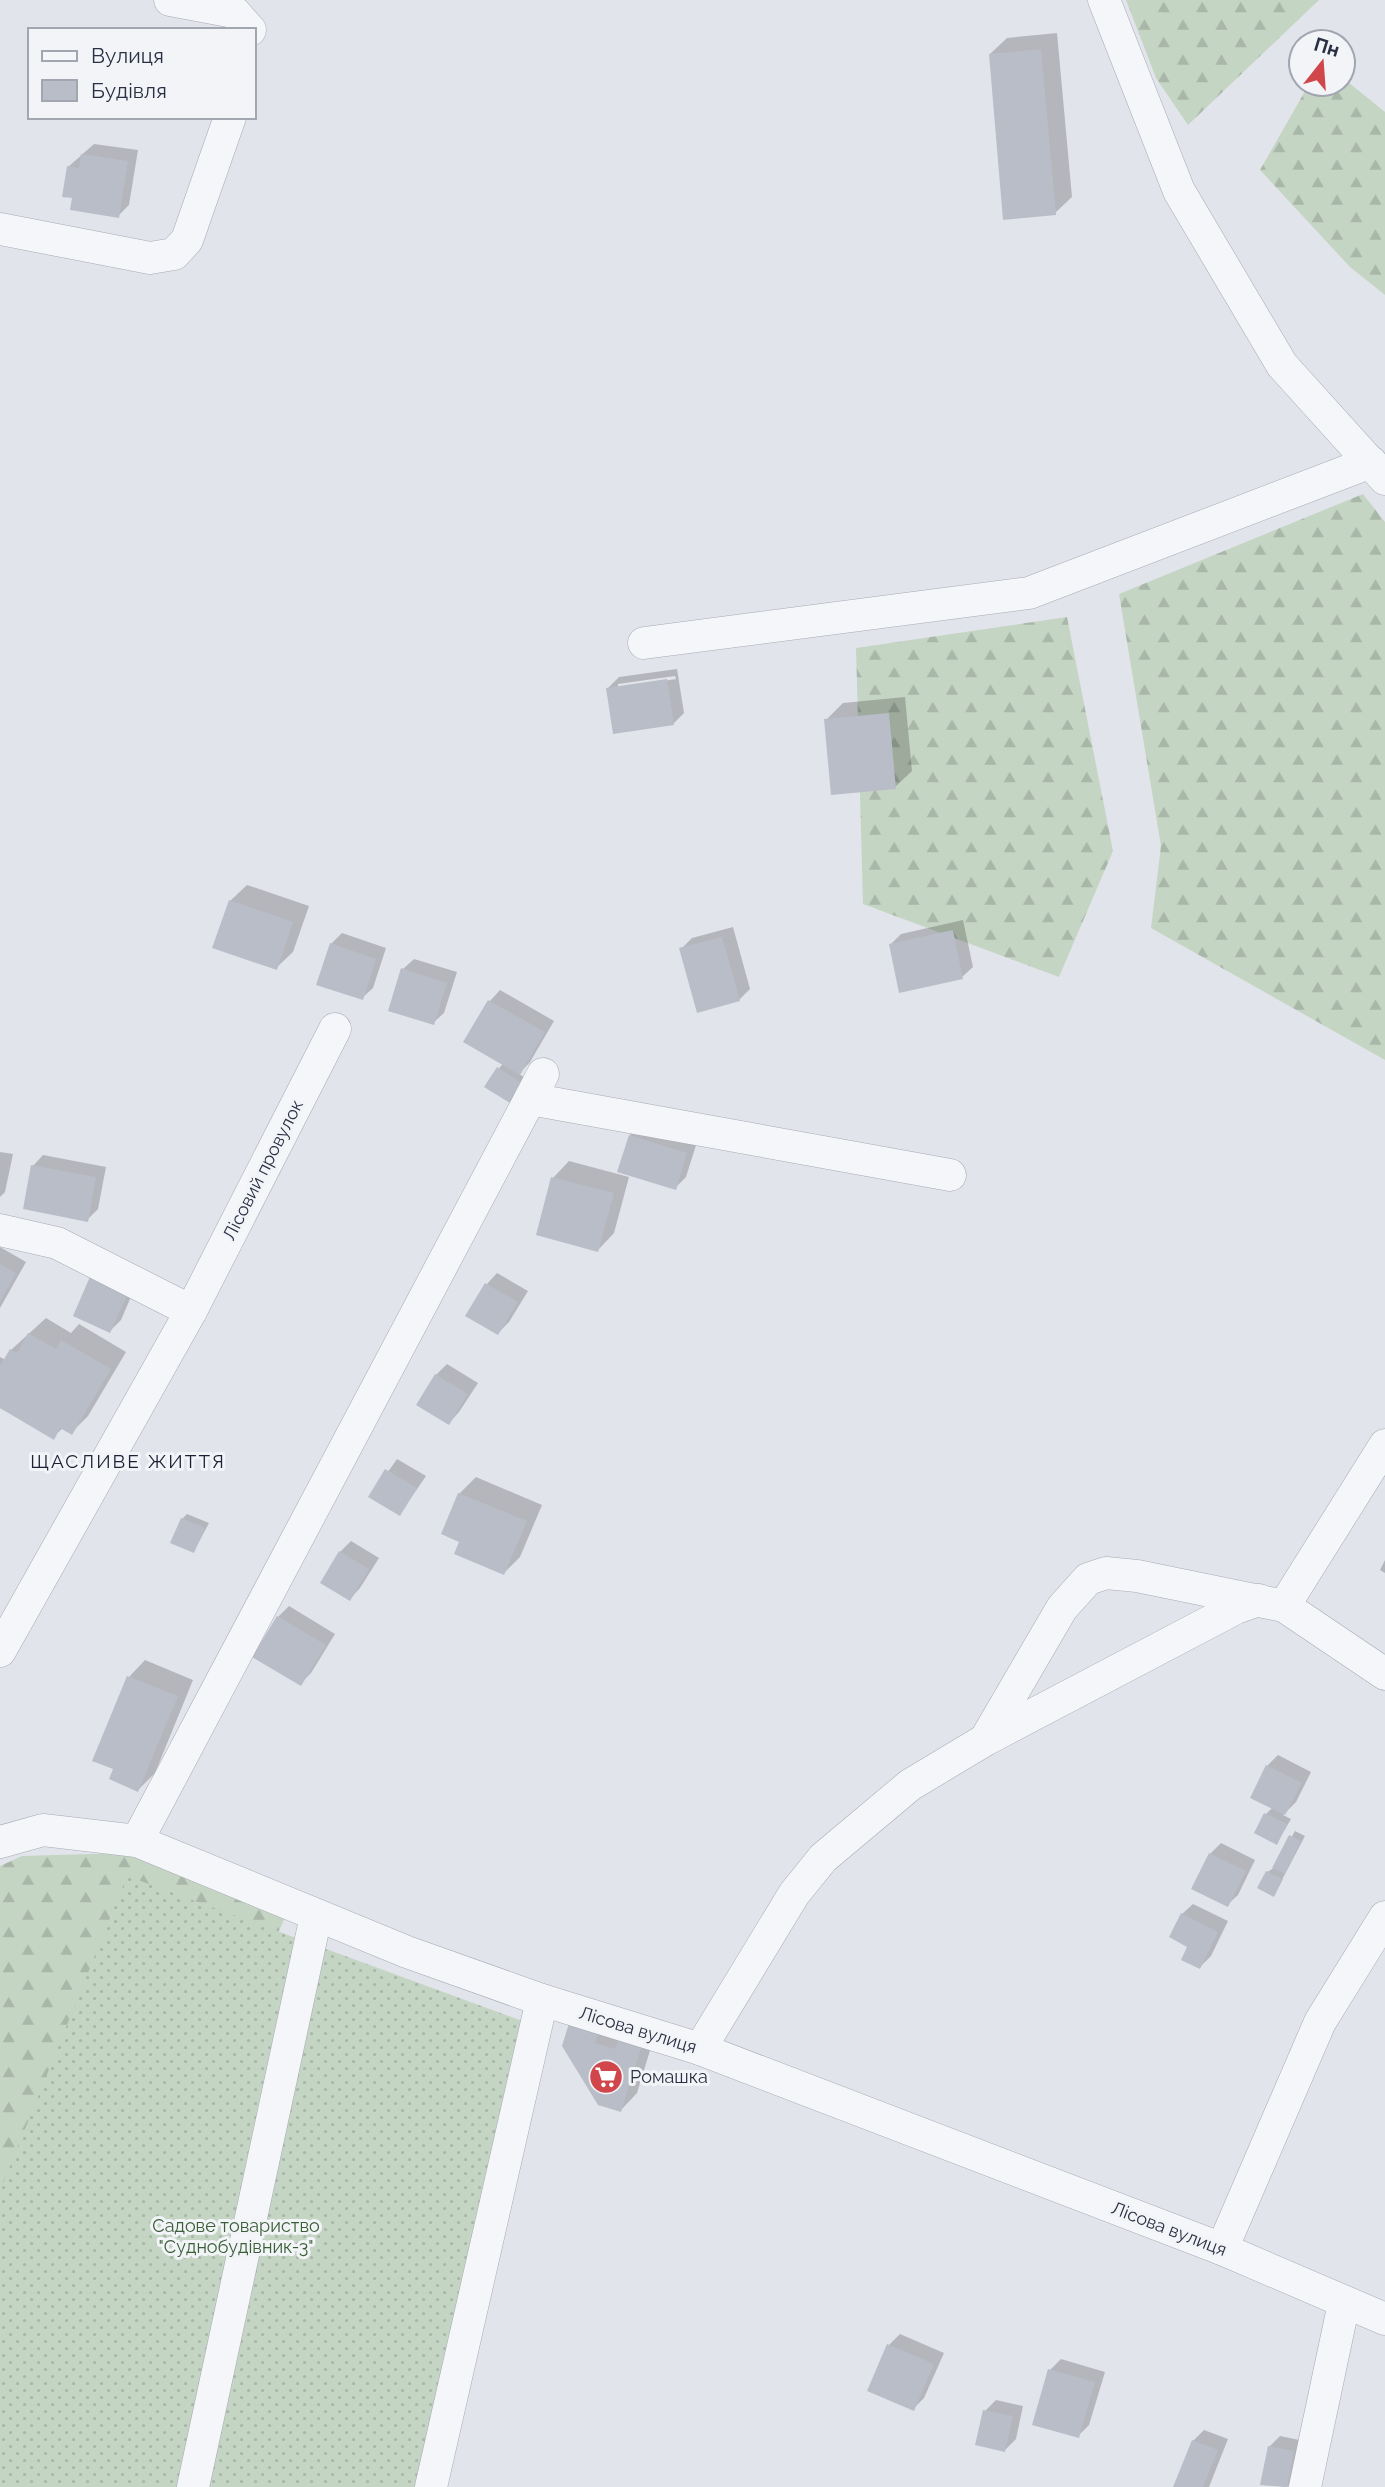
<svg xmlns="http://www.w3.org/2000/svg" width="1385" height="2487" viewBox="0 0 1385 2487" font-family="Raleway,sans-serif">
<defs>
<pattern id="forest-firs" width="22" height="20" patternUnits="userSpaceOnUse" patternTransform="scale(1.75)"><rect width="22" height="20" fill="#c5d5c3"/><path d="M5 1l3.5 6h-7zM16 11l3.5 6h-7z" fill="#a9b7a9"/></pattern>
<pattern id="garden-dots" width="8" height="8" patternUnits="userSpaceOnUse" patternTransform="scale(1.75)"><rect width="8" height="8" fill="#c5d5c3"/><path d="M2 2h.1M6 6h.1" fill="none" stroke="#a9b7a9" stroke-width="1.8" stroke-linecap="round"/></pattern>
</defs>
<rect width="100%" height="100%" fill="#e2e4eb"/>
<g fill="url(#forest-firs)">
<path d="M1126,0H1319L1188,125L1156,78Z"/>
<path d="M1343,78L1385,112V295L1350,267L1260,170L1309,84H1343Z"/>
<path d="M1363,494L1385,522V1060L1151,928L1161,846L1119,594Z"/>
<path d="M1067,617L1113,851L1059,977L863,904L856,648Z"/>
<path d="M126,1853L286,1915L270,1951L0,2373V1866L22,1856Z"/>
</g>
<path fill="url(#garden-dots)" d="M127,1876L525,2022L423,2487H0V2191Z"/>
<g fill="#0003" fill-rule="evenodd">
<path d="M1057,33L1072,197L1055,213L990,54L1007,38Z"/>
<path d="M94,144L138,150L129,205L118,216L68,167Z"/>
<path d="M677,669L684,713L673,724L608,688L619,677ZM675,676L676,679L618,688V684Z"/>
<path d="M905,697L912,771L895,787L826,720L843,703Z"/>
<path d="M247,885L309,906L293,952L276,968L230,901Z"/>
<path d="M963,920L973,967L962,977L890,945L901,934Z"/>
<path d="M733,927L750,989L739,1000L681,949L692,938Z"/>
<path d="M342,933L386,948L373,988L362,998L331,944Z"/>
<path d="M414,959L457,972L444,1013L433,1023L403,969Z"/>
<path d="M500,990L554,1021L530,1062L519,1074L527,1079L515,1096L499,1068L503,1064L466,1042L490,1001Z"/>
<path d="M641,1125L697,1142L686,1177L675,1188L630,1135Z"/>
<path d="M0,1152L13,1154L5,1192L0,1197Z"/>
<path d="M43,1155L106,1167L98,1209L87,1220L33,1166Z"/>
<path d="M569,1161L629,1177L614,1233L598,1250L553,1178Z"/>
<path d="M0,1247L26,1262L0,1308Z"/>
<path d="M104,1262L139,1278L121,1320L110,1331Z"/>
<path d="M497,1273L528,1291L509,1322L498,1333L487,1284Z"/>
<path d="M46,1318L71,1333L79,1324L126,1352L88,1416L71,1433L63,1428L53,1437L0,1408V1357L6,1360L11,1350Z"/>
<path d="M447,1364L478,1383L459,1412L449,1423L436,1375Z"/>
<path d="M397,1459L426,1476L400,1514L371,1496Z"/>
<path d="M476,1477L542,1505L520,1557L504,1573L462,1541L459,1494Z"/>
<path d="M187,1514L209,1523L194,1551L182,1519Z"/>
<path d="M351,1541L379,1558L360,1588L350,1599L340,1552Z"/>
<path d="M1385,1560V1573L1380,1570Z"/>
<path d="M289,1606L335,1634L311,1673L300,1684L278,1617Z"/>
<path d="M145,1660L193,1680L155,1773L138,1790L116,1768L95,1760L129,1677Z"/>
<path d="M1278,1755L1311,1772L1296,1802L1283,1815L1291,1819L1277,1843L1266,1814L1273,1807L1267,1766Z"/>
<path d="M1295,1831L1305,1836L1274,1895L1267,1872L1274,1868Z"/>
<path d="M1221,1843L1255,1860L1238,1895L1227,1905L1210,1854Z"/>
<path d="M1193,1904L1228,1921L1211,1956L1200,1967L1190,1946L1182,1914Z"/>
<path d="M571,2021L656,2031L637,2093L621,2110Z"/>
<path d="M900,2334L944,2353L924,2398L913,2409L889,2345Z"/>
<path d="M1061,2359L1105,2372L1089,2425L1078,2436L1050,2370Z"/>
<path d="M996,2400L1023,2406L1016,2439L1005,2450L985,2411Z"/>
<path d="M1204,2430L1228,2439L1209,2487H1175L1193,2441Z"/>
<path d="M1280,2436L1304,2441L1296,2478L1287,2487L1262,2484L1269,2447Z"/>
</g>
<g fill="#b9bdc8">
<path d="M1041,49L1056,215L1003,220L989,54Z"/>
<path d="M81,154L128,161L119,218L70,210L72,198L62,197L67,166L79,168Z"/>
<path d="M667,679L674,725L613,734L606,688Z"/>
<path d="M889,713L896,789L831,795L824,719Z"/>
<path d="M229,900L293,922L277,970L212,948Z"/>
<path d="M953,930L963,979L899,993L889,944Z"/>
<path d="M722,937L740,1001L697,1013L679,948Z"/>
<path d="M330,943L376,959L363,1000L316,985Z"/>
<path d="M401,968L447,983L434,1025L388,1011Z"/>
<path d="M488,1000L545,1032L520,1075L463,1042Z"/>
<path d="M497,1067L523,1084L510,1103L484,1087Z"/>
<path d="M629,1135L687,1153L676,1190L617,1172Z"/>
<path d="M31,1165L96,1177L88,1222L23,1209Z"/>
<path d="M551,1177L614,1193L598,1252L536,1235Z"/>
<path d="M0,1264L16,1273L0,1302Z"/>
<path d="M92,1272L130,1289L110,1333L73,1316Z"/>
<path d="M485,1283L518,1302L498,1335L465,1316Z"/>
<path d="M28,1333L56,1349L61,1340L111,1369L72,1435L60,1428L54,1440L0,1408V1366L10,1349L17,1353Z"/>
<path d="M435,1374L468,1394L449,1425L416,1405Z"/>
<path d="M385,1469L417,1488L400,1516L368,1497Z"/>
<path d="M458,1493L527,1521L504,1575L454,1554L459,1542L441,1534Z"/>
<path d="M181,1518L205,1528L194,1553L170,1543Z"/>
<path d="M339,1551L369,1569L350,1601L320,1583Z"/>
<path d="M277,1616L326,1645L301,1686L252,1657Z"/>
<path d="M127,1676L178,1696L138,1792L109,1779L113,1769L92,1761Z"/>
<path d="M1266,1765L1302,1783L1285,1815L1250,1798Z"/>
<path d="M1264,1813L1287,1824L1277,1845L1254,1833Z"/>
<path d="M1289,1835L1301,1841L1285,1874L1272,1868Z"/>
<path d="M1209,1853L1246,1871L1228,1907L1191,1889Z"/>
<path d="M1266,1871L1283,1879L1274,1897L1257,1888Z"/>
<path d="M1181,1913L1218,1932L1200,1969L1181,1960L1187,1947L1169,1937Z"/>
<path d="M570,2020L600,2029L595,2043L615,2049L618,2041L641,2048L621,2112L598,2105L562,2046Z"/>
<path d="M887,2344L934,2364L914,2411L867,2391Z"/>
<path d="M1048,2369L1095,2382L1079,2438L1032,2425Z"/>
<path d="M983,2410L1013,2416L1005,2452L975,2445Z"/>
<path d="M1192,2440L1218,2450L1203,2487H1173Z"/>
<path d="M1268,2446L1294,2451L1287,2487L1260,2485Z"/>
</g>
<g fill="none" stroke-linecap="round" stroke-linejoin="round">
<g stroke="#a7aab5" stroke-width="33">
<g id="minor">
<path d="M170,0L234,12L250,30"/>
<path d="M1104,0L1179,191L1282,365L1385,479"/>
<path d="M0,229L150,258L174,254L187,240L230,117"/>
<path d="M644,643L1029,593L1371,462"/>
<path d="M530,1099L543,1074"/>
<path d="M0,1230L57,1243L191,1311L0,1651"/>
<path d="M191,1311L335,1029"/>
<path d="M1284,1606L1385,1445"/>
<path d="M985,1740L1062,1608L1088,1579L1106,1573L1137,1576L1284,1606L1385,1674"/>
<path d="M137,1841L530,1099L950,1175"/>
<path d="M0,1842L43,1830L137,1841L407,1952L542,2000L700,2049L1222,2249L1385,2319"/>
<path d="M700,2049L794,1894L823,1858L910,1785L985,1740L1236,1608L1259,1600"/>
<path d="M1222,2249L1320,2022L1385,1917"/>
<path d="M193,2487L316,1916"/>
<path d="M431,2487L542,2000"/>
<path d="M1305,2487L1344,2303"/>
</g>
</g>
<use href="#minor" stroke="#f5f6f9" stroke-width="32"/>
</g>
<defs>
<g id="supermarket-disc" transform="scale(1.75)"><circle r="9.5" fill="#d0464b" stroke="#f2f4f8"/><path d="M-6-5.5h2.5l.6 2H6L4.5 2H-2.5L-4.4-4H-6ZM-1.5 3.2a1.3 1.3 0 1 0 .1 0ZM3 3.2a1.3 1.3 0 1 0 .1 0Z" fill="#fff"/></g>
</defs>
<g fill-rule="evenodd">
<use href="#supermarket-disc" x="606" y="2077"/>
</g>
<g text-anchor="middle" stroke-width="6" stroke-linejoin="round" paint-order="stroke">
<g font-size="18" fill="#2a3043" stroke="#f2f4f8">
<text transform="translate(263 1170) rotate(-63)" y="6">Лісовий провулок</text>
<text transform="translate(638 2030) rotate(17)" y="6">Лісова вулиця</text>
<text transform="translate(1169 2229) rotate(21)" y="6">Лісова вулиця</text>
</g>
<g font-size="18" fill="#2a3043" stroke="#f2f4f8" text-anchor="start">
<text x="630" y="2083">Ромашка</text>
</g>
<g font-size="18" fill="#3a5f37" stroke="#f2f4f8">
<text x="236" y="2232">Садове товариство<tspan x="236" dy="21">"Суднобудівник-3"</tspan></text>
</g>
<g font-size="19" letter-spacing="2" fill="#1c2134" stroke="#f2f4f8">
<text x="128" y="1468">ЩАСЛИВЕ ЖИТТЯ</text>
</g>
</g>
<rect x="28" y="28" width="228" height="91" fill="#f2f4f8" stroke="#a2a6b0" stroke-width="2"/>
<rect x="42" y="51" width="35" height="10" fill="#f5f6f9" stroke="#a2a6b0" stroke-width="2"/>
<text x="91" y="63" font-size="21" fill="#2a3043">Вулиця</text>
<rect x="42" y="80" width="35" height="21" fill="#b9bdc8" stroke="#a2a6b0" stroke-width="2"/>
<text x="91" y="98" font-size="21" fill="#2a3043">Будівля</text>
<g transform="translate(1322 63) rotate(17)"><circle r="33" fill="#f2f4f8" stroke="#a2a6b0" stroke-width="2"/>
<path d="M0-5L12 26L0 18L-12 26Z" fill="#d0464b"/>
<text y="-10" font-size="19" font-weight="bold" text-anchor="middle" fill="#2a3043">Пн</text>
</g>
</svg>
